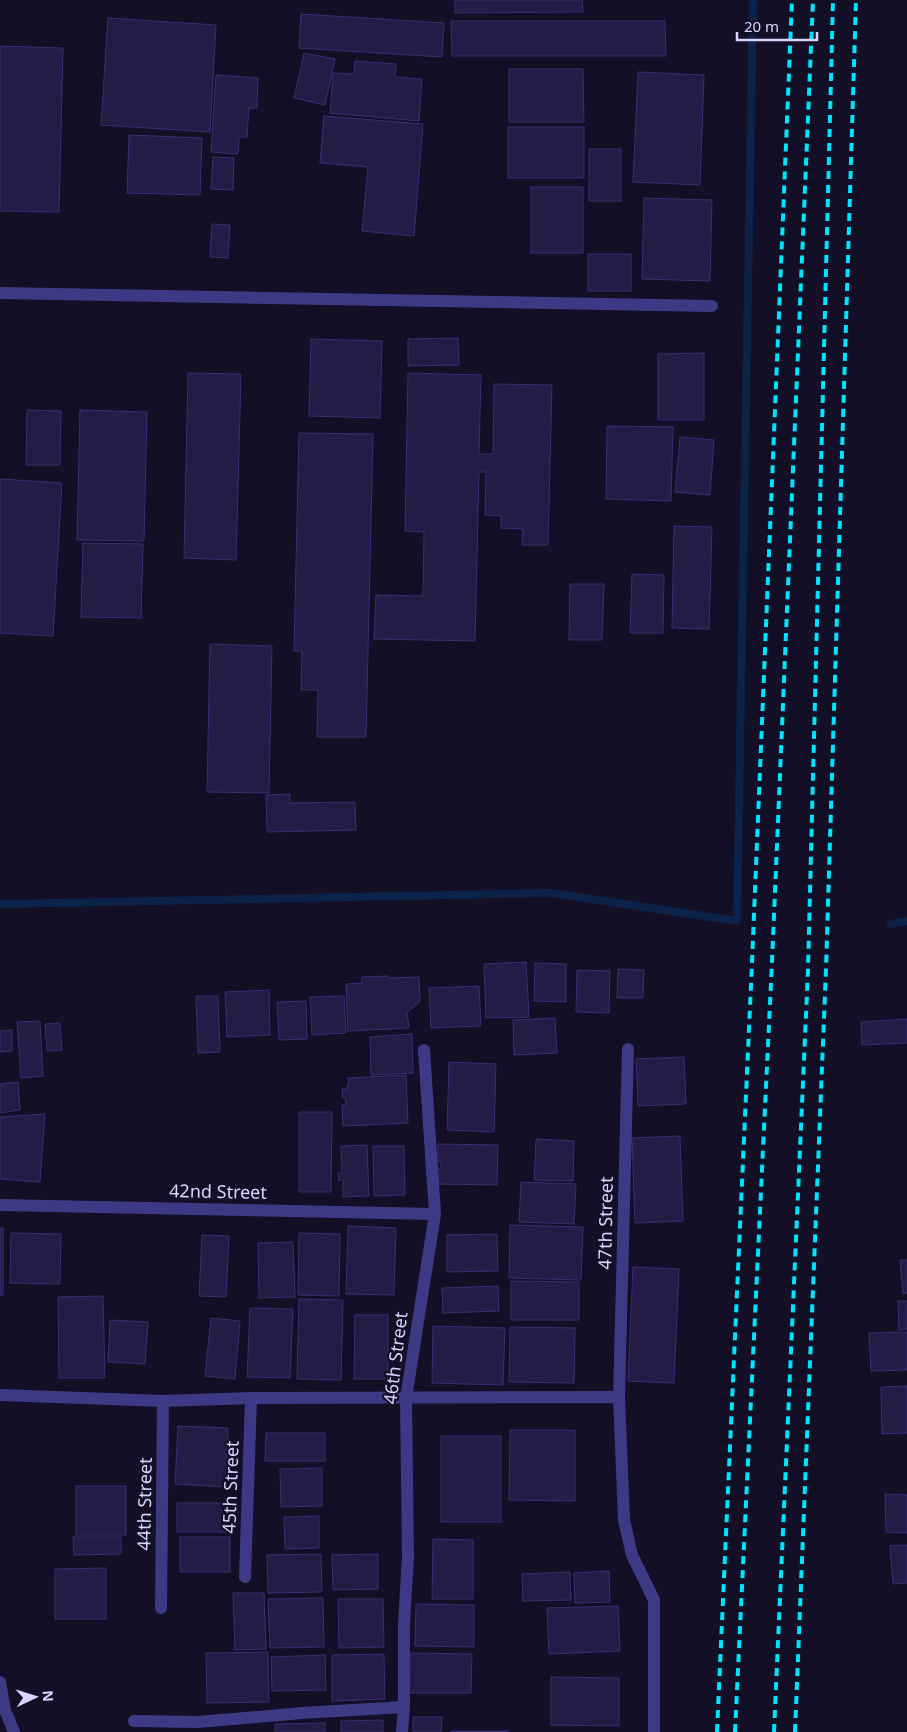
<svg xmlns="http://www.w3.org/2000/svg" width="907" height="1732" viewBox="0 0 907 1732" font-family="'Noto Sans',sans-serif">
<rect width="100%" height="100%" fill="#130f26"/>
<g fill="none" stroke-linecap="round" stroke-linejoin="round">
<g stroke="#0c2248" stroke-width="8">
<path d="M0,904L551,893L737,921L753,0"/>
<path d="M891,924L907,921"/>
</g>
</g>
<g fill="#241b47" stroke="#3b2d73">
<path d="M455,0H582L583,12L455,13Z"/>
<path d="M301,14L444,23L442,57L299,48Z"/>
<path d="M108,18L216,25L210,132L101,125Z"/>
<path d="M451,21H665L666,56H452Z"/>
<path d="M0,46L63,48L59,212L0,211Z"/>
<path d="M304,53L335,59L325,105L294,98Z"/>
<path d="M355,61L396,64L395,77L422,79L419,121L330,113L333,73L354,74Z"/>
<path d="M509,69H583L584,122H509Z"/>
<path d="M638,72L704,75L700,185L633,182Z"/>
<path d="M216,75L258,78L257,108H249L247,137H239L238,154L211,152Z"/>
<path d="M324,116L423,124L414,236L362,231L368,167L320,163Z"/>
<rect x="508" y="127" width="76" height="51"/>
<path d="M129,135L202,138L200,195L127,193Z"/>
<rect x="589" y="149" width="32" height="52"/>
<path d="M213,157L234,158L233,190L211,189Z"/>
<rect x="531" y="187" width="52" height="66"/>
<path d="M644,198L712,200L710,281L642,279Z"/>
<path d="M212,224L230,225L228,258L210,257Z"/>
<rect x="588" y="254" width="43" height="37"/>
<path d="M458,338L459,365L408,366V339Z"/>
<path d="M311,339L382,341L380,418L309,416Z"/>
<path d="M704,353V420H658V354Z"/>
<path d="M188,373L241,374L236,560L184,558Z"/>
<path d="M408,373L481,375L479,454H493L494,384L552,385L548,545H522L523,529L501,528V516L485,515L486,472H479L475,641L374,639L376,595L423,596L424,532L405,531Z"/>
<path d="M27,410L61,411L60,465H26Z"/>
<path d="M80,410L147,412L144,541L77,540Z"/>
<path d="M607,426L673,427L671,501L606,499Z"/>
<path d="M299,433L373,434L366,737H317L318,690H301L302,651H294Z"/>
<path d="M680,437L714,440L710,495L675,492Z"/>
<path d="M0,479L62,483L53,636L0,633Z"/>
<path d="M674,526L712,527L709,629L672,628Z"/>
<path d="M83,543L143,544L141,618L81,617Z"/>
<path d="M632,574L664,575L663,633H630Z"/>
<path d="M570,584H604L602,640H569Z"/>
<path d="M210,644L272,646L269,793L207,792Z"/>
<path d="M290,794V803L355,802L356,830L267,832L266,795Z"/>
<path d="M526,962L529,1017L486,1018L484,964Z"/>
<path d="M535,963L566,964V1002L534,1001Z"/>
<path d="M618,969L644,970L643,998H617Z"/>
<path d="M577,970L610,971L609,1013L576,1012Z"/>
<path d="M388,976V978L419,977L420,1001L407,1013L409,1028L348,1031L346,984L362,983V977Z"/>
<path d="M479,986L481,1026L431,1028L429,988Z"/>
<path d="M269,990L270,1035L227,1037L225,992Z"/>
<path d="M196,996H218L220,1052L198,1053Z"/>
<path d="M344,996L346,1033L312,1035L310,997Z"/>
<path d="M306,1001L307,1039L279,1040L277,1002Z"/>
<path d="M555,1018L557,1053L514,1055L513,1020Z"/>
<path d="M907,1019V1043L862,1045L861,1022Z"/>
<path d="M40,1021L43,1076L21,1078L17,1022Z"/>
<path d="M60,1023L62,1050L47,1051L45,1024Z"/>
<path d="M12,1030V1051L0,1052V1031Z"/>
<path d="M412,1034L413,1073L371,1075L370,1037Z"/>
<path d="M684,1057L686,1104L638,1106L636,1059Z"/>
<path d="M449,1062L496,1064L494,1132L447,1130Z"/>
<path d="M406,1075L408,1123L343,1126L342,1105H346L345,1098H343L342,1089H347V1085H349L348,1078Z"/>
<path d="M18,1082L20,1110L0,1113V1084Z"/>
<path d="M299,1112H332L331,1192H299Z"/>
<path d="M45,1114L40,1182L0,1179V1117Z"/>
<path d="M680,1136L683,1221L635,1223L632,1138Z"/>
<path d="M536,1139L574,1141L573,1181L534,1180Z"/>
<path d="M438,1144L498,1145L497,1185L437,1184V1168L441,1169V1162H438Z"/>
<path d="M367,1145L369,1196L343,1197V1180L339,1181L338,1173L342,1172L341,1146Z"/>
<path d="M373,1146H404L405,1195L374,1196Z"/>
<path d="M521,1182L576,1184L574,1224L519,1222Z"/>
<path d="M510,1225L583,1227L581,1280L509,1278Z"/>
<path d="M348,1226L396,1228L394,1295L346,1294Z"/>
<rect x="0" y="1228" width="3" height="67"/>
<path d="M11,1233L61,1234L60,1284L10,1283Z"/>
<path d="M299,1233L340,1234L339,1296L298,1295Z"/>
<path d="M497,1234L498,1271L447,1272V1235Z"/>
<path d="M202,1235L229,1236L226,1297L199,1296Z"/>
<path d="M293,1242L295,1297L259,1298L258,1243Z"/>
<path d="M900,1260H907V1293L903,1294Z"/>
<path d="M633,1267L679,1269L674,1383L628,1381Z"/>
<path d="M511,1281L579,1282V1320H511Z"/>
<path d="M498,1286L499,1311L443,1313L442,1288Z"/>
<path d="M103,1296L105,1378H59L58,1297Z"/>
<path d="M299,1299L343,1300L341,1380L297,1379Z"/>
<path d="M898,1301H907V1329L899,1330Z"/>
<path d="M250,1308L293,1309L290,1378L247,1377Z"/>
<path d="M355,1315H388V1379H354Z"/>
<path d="M211,1318L240,1321L235,1379L205,1376Z"/>
<path d="M110,1320L148,1322L145,1364L108,1362Z"/>
<path d="M433,1326L505,1328L503,1385L432,1383Z"/>
<path d="M510,1327L575,1328L574,1383L509,1382Z"/>
<path d="M907,1332V1370L871,1371L869,1333Z"/>
<path d="M907,1386V1433L882,1434L881,1387Z"/>
<path d="M178,1426L228,1428L226,1487L175,1484Z"/>
<path d="M510,1430H575V1501L509,1500Z"/>
<path d="M266,1433H325V1461H265Z"/>
<rect x="441" y="1436" width="60" height="86"/>
<path d="M322,1468V1506L281,1507L280,1469Z"/>
<rect x="76" y="1486" width="50" height="49"/>
<path d="M885,1494L907,1495V1533L886,1532Z"/>
<path d="M177,1503H227L228,1532H177Z"/>
<path d="M319,1516V1548L285,1549L284,1517Z"/>
<path d="M73,1537H121V1554L74,1555Z"/>
<rect x="180" y="1537" width="50" height="35"/>
<path d="M433,1539L473,1540V1599H432Z"/>
<path d="M907,1545V1583L893,1584L890,1546Z"/>
<path d="M321,1554L322,1592L268,1593L267,1555Z"/>
<path d="M378,1554V1589L333,1590L332,1555Z"/>
<path d="M106,1568V1619H55V1569Z"/>
<path d="M609,1571L610,1602L575,1603L574,1573Z"/>
<path d="M570,1572L571,1600L523,1601L522,1574Z"/>
<path d="M233,1593H264L266,1649L235,1650Z"/>
<path d="M323,1598L324,1647L270,1648L268,1599Z"/>
<path d="M338,1599H383L384,1647L339,1648Z"/>
<path d="M416,1604L474,1605V1647L415,1646Z"/>
<path d="M618,1606L620,1651L549,1654L547,1608Z"/>
<path d="M268,1652L269,1702L207,1703L206,1653Z"/>
<path d="M410,1653L472,1654L471,1693H409Z"/>
<path d="M384,1654L385,1699L332,1701V1655Z"/>
<path d="M325,1655L326,1690L272,1691L271,1657Z"/>
<path d="M551,1677L619,1678V1726L551,1725Z"/>
<path d="M413,1717H442L441,1732H413Z"/>
<path d="M383,1720V1732H341V1721Z"/>
<path d="M325,1723V1732H275V1724Z"/>
<rect x="451" y="1731" width="57" height="1"/>
</g>
<g fill="none" stroke-linecap="round" stroke-linejoin="round">
<g stroke="#3d3a85" stroke-width="12">
<path d="M0,293L712,306"/>
<path d="M0,1205L435,1214"/>
<path d="M0,1395L163,1401L251,1398L619,1397L624,1520L632,1555L654,1600V1732"/>
<path d="M619,1397L628,1049"/>
<path d="M245,1577L251,1398"/>
<path d="M161,1608L163,1401"/>
<path d="M0,1682L5,1710L14,1732"/>
<path d="M134,1721L198,1722L302,1713L404,1707"/>
<path d="M402,1732L404,1707V1625L408,1556L406,1398L435,1214L424,1050"/>
</g>
<g stroke="#00e5ff" stroke-width="4" stroke-dasharray="8 6" stroke-linecap="butt">
<path d="M717,1732L752,963L792,0"/>
<path d="M735,1732L772,962L813,0"/>
<path d="M774,1732L808,970L833,0"/>
<path d="M795,1732L826,969L856,0"/>
</g>
</g>
<g text-anchor="middle" stroke-width="4.5" stroke-linejoin="round" paint-order="stroke">
<g font-size="18" fill="#d9d4ff" stroke="#130f26">
<text transform="translate(218 1192) rotate(1)" y="6">42nd Street</text>
<text transform="translate(606 1223) rotate(-89)" y="6">47th Street</text>
<text transform="translate(396 1358) rotate(-83)" y="6">46th Street</text>
<text transform="translate(231 1487) rotate(-88)" y="6">45th Street</text>
<text transform="translate(145 1504) rotate(-89)" y="6">44th Street</text>
</g>
</g>
<g transform="translate(35 1697) rotate(86)" stroke="#130f26" stroke-width="4" paint-order="stroke">
<path d="M0-4L9 19L0 12L-9 19Z" fill="#d9d4ff"/>
<text y="-8" font-size="14" font-weight="bold" text-anchor="middle" fill="#d9d4ff">N</text>
</g>
<path d="M737 32v8h80v-8" fill="none" stroke="#d9d4ff" stroke-width="2.5"/>
<text x="744" y="32" font-size="15" fill="#d9d4ff" stroke="#130f26" stroke-width="4" paint-order="stroke">20 m</text>
</svg>
